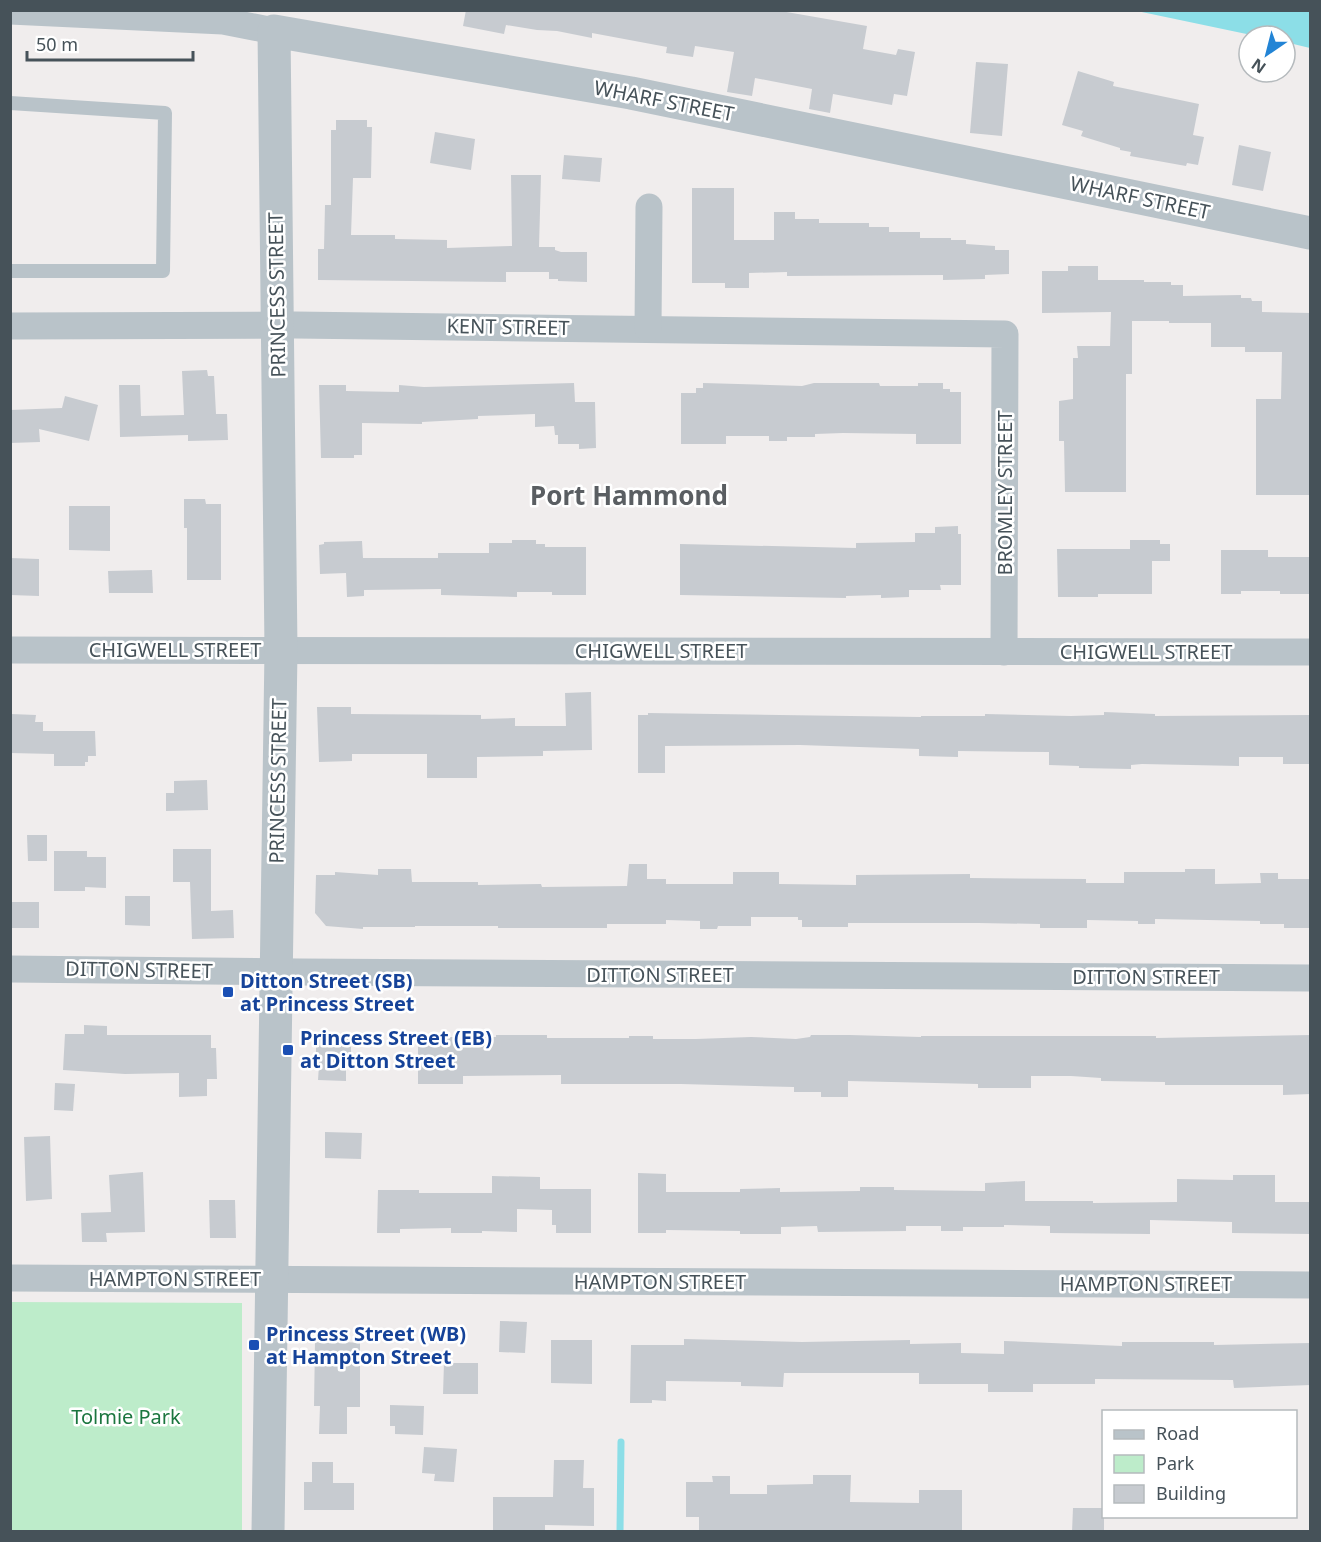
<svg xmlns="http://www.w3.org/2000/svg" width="1321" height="1542" viewBox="0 0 1321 1542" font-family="'Noto Sans',sans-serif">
<rect width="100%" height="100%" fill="#f0eded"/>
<path fill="#bdecca" d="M11,1302L242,1303V1531H11Z"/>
<path fill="#8cdee7" d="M1137,11H1310V48L1285,42V36H1256Z"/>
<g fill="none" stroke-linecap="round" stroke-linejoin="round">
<path stroke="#8cdee7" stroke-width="7" d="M620,1532L621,1442"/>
</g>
<g fill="#c7cbd0">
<path d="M466,10H775L867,26L863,49L896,55L898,49L915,52L907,96L894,94L892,105L833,94L830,113L809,109L812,89L755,78L752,96L727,92L734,52L695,46L693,57L666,53L667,47L592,33V38L557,31L537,30L506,25L504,34L463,26Z"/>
<path d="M976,62L1008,64L1002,136L970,133Z"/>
<path d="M1078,71L1114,82L1113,86L1199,104L1193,135L1204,137L1198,165L1187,163L1186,166L1130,156L1131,152L1120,150V148L1081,136L1083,131L1062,125Z"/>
<path d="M336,120H367V127H372L371,178H353L351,235H395V239L447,240V248L512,246L511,175H541L539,247H555V250L561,252H587V282L558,281V279H549V272H506V282L318,280V249H324L325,205H331V130H336Z"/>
<path d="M435,132L475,139L471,170L430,163Z"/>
<path d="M1239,145L1271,152L1263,191L1232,185Z"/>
<path d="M564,155L602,158L600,182L562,179Z"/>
<path d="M692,188H734V240H774V212H795V219H819V223H869V227H889V232H920V238H951V240H966V244L995,246V250H1009V274L985,275V279L943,280V275L787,276V272L749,273V288H725V283H692Z"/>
<path d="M1068,266H1098V280H1144V282H1171V285H1183V296L1241,295V298H1251L1252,301H1262V312L1311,313L1310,495H1256V399H1281L1282,352H1245V347H1211V323H1169V321H1132V374H1126V492H1065L1064,441H1059V401L1073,399V358H1078L1077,346H1110L1111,312L1042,313V271H1068Z"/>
<path d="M207,370L208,376H214L216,414H227L228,440L188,441V435L120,437L119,385H140L141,416L184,415L182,371Z"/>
<path d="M574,383L575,402H595L596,448L579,449V444H558V435H555L554,426L535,427V414L478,416V419L422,422V424L362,423V455H354V458H321L319,385H346V391L399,392V385L424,387Z"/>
<path d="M703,383L802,386L814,383H879L880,386H918V383H943V389H950V392H961V444H916V434L843,433L815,434V437H787V441H769V436H726V444H681V393H696V388H703Z"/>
<path d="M65,396L98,405L89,441L39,429L40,442L10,443V410L62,408Z"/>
<path d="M184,499H205L206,504H221V580H187V528H184Z"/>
<path d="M69,506H110V551L69,550Z"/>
<path d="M958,526V534H961V585H940L941,590H909V597L881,598V595L846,596V598L680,595V544L856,548V543L915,542V533H935V527Z"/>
<path d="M512,540H536V544H545V547H586V595H552V592H517V597L441,595V589L364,590V596L347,597L346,573L320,574L319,545L324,544V542L362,541L363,558H438V553H489V543H512Z"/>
<path d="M1130,540H1160V544H1170V561H1152V594H1098V597H1058L1057,549H1130Z"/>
<path d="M1221,550H1268V557H1311V594H1280V591H1241V594H1221Z"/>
<path d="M10,558L39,559V596L10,595Z"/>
<path d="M152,570L153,593H109L108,571Z"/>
<path d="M591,692L592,750L543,751V756L477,757V778H427V754H352V761L319,762L317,707H351V714L481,715V719L515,718V726H566L565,693Z"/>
<path d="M1104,712L1155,714V716L1311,715V764H1283V757H1239V766L1142,764L1131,765V769L1079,768V766L1049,765V752L958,751V757L919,756V749L800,745L665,746V773H638V715H648V713L921,717V716H985V714L1071,716L1104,715Z"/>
<path d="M11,714L36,715L35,722H43V731H95L96,756H88V762H85V766H54V754L10,753Z"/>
<path d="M207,780L208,810L166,811V793H174V781Z"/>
<path d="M27,835H47V861H28Z"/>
<path d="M173,849H211V911L233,910L234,938L192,939L190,882H173Z"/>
<path d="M54,851H87V857H106V888L85,887V891H54Z"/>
<path d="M629,864H647V879H666V884H733V872H779V884L856,885V875L970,874V878L1086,879V883H1124V872H1185V869H1215V884L1261,883L1260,873H1278V879H1311V928H1284V924H1260V921L1155,919V924H1138V921L1087,920V928H1040V924L979,923H848V927H802V920H798V917H751V926H718L717,929H700V921L666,920V924H607V928H498V926H415V927H363V929L326,926L315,913L316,875H335V872L378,875V869H411L412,882H478V885L541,884L542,887L627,886Z"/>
<path d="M125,896H150V926L125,925Z"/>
<rect x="10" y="902" width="29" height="26"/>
<path d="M84,1025L107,1026V1035H211V1048H216L217,1079H207V1096L179,1097V1073L125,1074L63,1070L65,1034H84Z"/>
<path d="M322,1034L351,1035V1066H346V1081L318,1080L319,1065H316V1038H322Z"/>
<path d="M496,1035H547V1038H629V1036H653V1039H696L751,1037L796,1039L810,1037L811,1035H850L921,1037V1036H1156V1038L1311,1035V1094L1283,1095V1085H1165V1082L1101,1081V1078L1071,1076H1031V1088H978V1084L848,1081V1097H821V1092H794V1087L681,1084H561V1075L463,1076V1084H418V1044L421,1045V1037H496Z"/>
<path d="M55,1083L75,1084L73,1111L54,1110Z"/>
<path d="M325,1132L362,1133L361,1159L325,1158Z"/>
<path d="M50,1136L52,1199L26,1201L24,1137Z"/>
<path d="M143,1172L145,1232L106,1233L107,1242H82L81,1213L111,1212L109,1175Z"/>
<path d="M638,1173L666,1174V1192H740V1189L780,1188V1192L860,1191V1187H894V1190L985,1191V1183L1025,1181V1201H1093V1203L1177,1202V1179L1233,1180V1175H1275V1202H1311V1234L1232,1233V1222L1150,1220V1234L1050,1233V1226L1004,1225V1227H963V1231H941V1226H906V1231L818,1232L817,1226L781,1227V1234H740V1231L666,1230V1233H638Z"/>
<path d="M492,1176L540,1177V1189H591V1233H556V1225H552V1210L517,1209V1232L482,1231V1233H451V1228L400,1229V1233H377L378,1190H419V1193H492Z"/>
<path d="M209,1200H235L236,1238H210Z"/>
<path d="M500,1321L527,1322L525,1353L499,1352Z"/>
<path d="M327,1337H345V1342L360,1343V1407H347V1434H319L320,1406H314L315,1342L327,1343Z"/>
<path d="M684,1339L802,1342L910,1340V1344L961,1343V1353L1004,1354V1341L1122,1346V1342H1214V1345L1311,1343V1385L1234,1388L1233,1380L1095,1379V1384H1033V1392H988V1384H919V1373H784L783,1387L741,1386V1382L666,1381V1401L652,1400V1403H630L631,1345H684Z"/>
<path d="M551,1340H592V1384L551,1383Z"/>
<path d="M444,1363H478V1394H443Z"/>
<path d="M390,1405L424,1406L423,1435L395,1434V1426H390Z"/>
<path d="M424,1447L457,1449L454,1482L434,1481L435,1474L422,1473Z"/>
<path d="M554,1460H584L583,1488H594V1526L545,1525V1532H493V1497H553Z"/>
<path d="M312,1462H333V1483H354V1510H304V1482H312Z"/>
<path d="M813,1475H851L850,1502L919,1503V1490H962V1532H699V1517H686V1482H713L712,1476H730V1494H767V1485L813,1484Z"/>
<path d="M1073,1508H1104V1532H1072Z"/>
</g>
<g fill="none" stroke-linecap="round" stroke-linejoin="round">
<path stroke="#b9c3c9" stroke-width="14" d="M10,103L165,113L163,271H10"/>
<g stroke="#b9c3c9" stroke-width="27">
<path d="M10,11L223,21L274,31"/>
<path d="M10,326L295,325L1005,334L1004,652"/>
<path d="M648,328L649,207"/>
<path d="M10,650L1310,652"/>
<path d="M10,969L299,972L1310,978"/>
<path d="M10,1278L1310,1285"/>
</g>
<path stroke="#b9c3c9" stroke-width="33" d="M268,1532L281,650L274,31L631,93L1310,233"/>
</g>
<g fill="#1a4fb4" stroke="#fff" stroke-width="2">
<rect x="222" y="986" width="12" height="12" rx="3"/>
<rect x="282" y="1044" width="12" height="12" rx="3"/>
<rect x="248" y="1339" width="12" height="12" rx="3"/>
</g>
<g text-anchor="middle" stroke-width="5" stroke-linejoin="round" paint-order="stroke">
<g font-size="20" fill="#465259" stroke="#fff">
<text transform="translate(664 101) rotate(11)" y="7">WHARF STREET</text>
<text transform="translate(1140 198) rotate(12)" y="7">WHARF STREET</text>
<text transform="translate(277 295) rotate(-91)" y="7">PRINCESS STREET</text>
<text transform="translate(508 327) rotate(1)" y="7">KENT STREET</text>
<text transform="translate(1005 493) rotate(-90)" y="7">BROMLEY STREET</text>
<text x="175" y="657">CHIGWELL STREET</text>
<text x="661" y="658">CHIGWELL STREET</text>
<text x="1146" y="659">CHIGWELL STREET</text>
<text transform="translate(278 781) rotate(-89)" y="7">PRINCESS STREET</text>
<text transform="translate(139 970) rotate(1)" y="7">DITTON STREET</text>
<text x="660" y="982">DITTON STREET</text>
<text x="1146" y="984">DITTON STREET</text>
<text x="175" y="1286">HAMPTON STREET</text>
<text x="660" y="1289">HAMPTON STREET</text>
<text x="1146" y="1291">HAMPTON STREET</text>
</g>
<g font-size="20" font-weight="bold" fill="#164399" stroke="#fff" text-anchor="start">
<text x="240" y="988">Ditton Street (SB)<tspan x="240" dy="23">at Princess Street</tspan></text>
<text x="300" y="1045">Princess Street (EB)<tspan x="300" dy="23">at Ditton Street</tspan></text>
<text x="266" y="1341">Princess Street (WB)<tspan x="266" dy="23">at Hampton Street</tspan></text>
</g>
<g font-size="20" fill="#1b763f" stroke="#fff">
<text x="126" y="1424">Tolmie Park</text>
</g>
<g font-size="26" font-weight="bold" fill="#5a5e62" stroke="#fff">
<text x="629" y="505">Port Hammond</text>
</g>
</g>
<rect width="1321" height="1542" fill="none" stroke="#465259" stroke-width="24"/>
<rect x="1102" y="1410" width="195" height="108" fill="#ffffff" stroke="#b5babd" stroke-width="1.5"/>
<rect x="1114" y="1430" width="30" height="9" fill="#b9c3c9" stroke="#b5babd" stroke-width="1.5"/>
<text x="1156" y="1440" font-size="18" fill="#465259">Road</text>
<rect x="1114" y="1455" width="30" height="18" fill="#bdecca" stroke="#b5babd" stroke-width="1.5"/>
<text x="1156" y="1470" font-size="18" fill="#465259">Park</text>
<rect x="1114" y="1485" width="30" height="18" fill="#c7cbd0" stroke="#b5babd" stroke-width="1.5"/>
<text x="1156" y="1500" font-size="18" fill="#465259">Building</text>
<g transform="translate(1267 54) rotate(215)"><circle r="28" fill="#ffffff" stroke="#b5babd" stroke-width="1.5"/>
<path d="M0-4.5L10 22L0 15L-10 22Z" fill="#2284d5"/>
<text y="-9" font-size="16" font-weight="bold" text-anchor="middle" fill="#465259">N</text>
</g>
<path d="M27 51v9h166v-9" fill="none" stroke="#465259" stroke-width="3"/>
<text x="36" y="51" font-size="18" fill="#465259" stroke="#ffffff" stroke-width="4.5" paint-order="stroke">50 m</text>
</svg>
